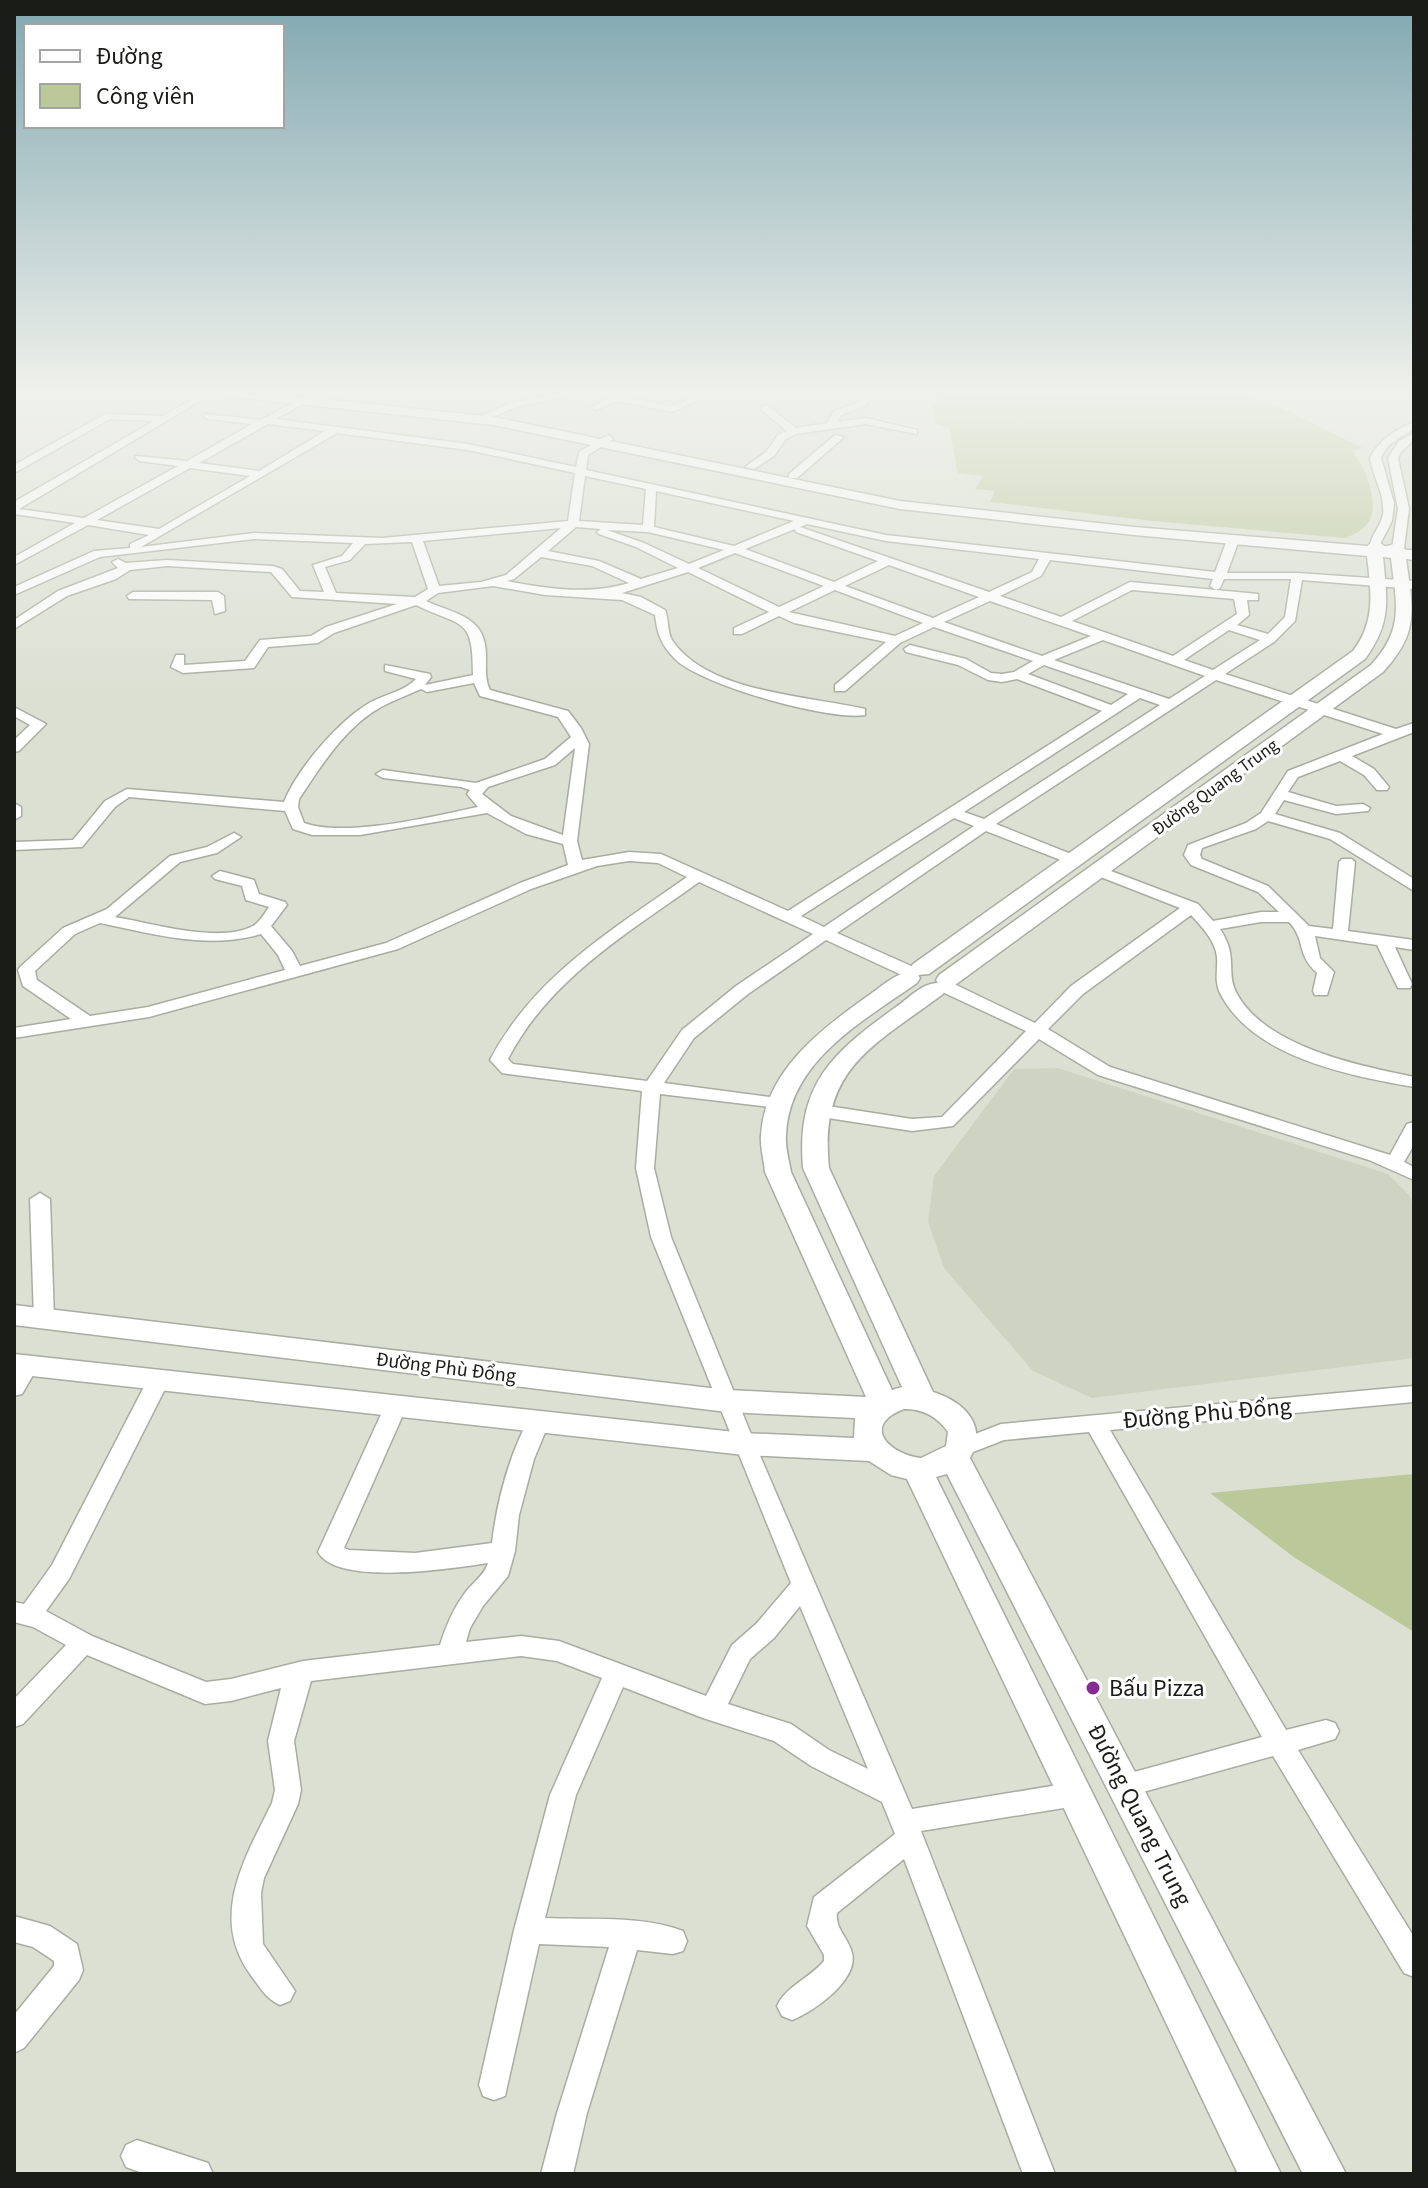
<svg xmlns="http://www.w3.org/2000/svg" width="1428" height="2188" viewBox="0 0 1428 2188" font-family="'Source Sans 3',sans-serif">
<rect width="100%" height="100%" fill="#dce0d3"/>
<path fill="#ced4c1" d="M1058,1068L1388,1174L1409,1195L1414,1207V1358L1092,1398L1033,1371L944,1268L928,1222L934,1176L1014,1069Z"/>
<g fill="#bac89a">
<path d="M940,392H1239L1284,409L1363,448L1352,451C1364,464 1379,501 1370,519C1365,530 1355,534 1345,538L1152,521L990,502L995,491L975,489L983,476L958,473L949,428L935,424L932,406L940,401Z"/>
<path d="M1414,1474V1632L1295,1558L1210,1493Z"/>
</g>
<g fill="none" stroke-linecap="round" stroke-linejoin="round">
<g stroke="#a9aca0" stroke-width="3">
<g id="minor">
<path d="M204,392H215L19,509L84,518L178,466L140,461L135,458L136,456L187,461L252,424L208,419L203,416L205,414L261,420L307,395L310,396V400L276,419L468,444L576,467L579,452L608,435L613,438L612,440L588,455L586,470L886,535L1215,572L1227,540L1233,537L1239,540L1227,573H1297L1414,581V589L1302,580L1295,621L1274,642L1225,674L1396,729L1414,723V732L1352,756L1374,769L1389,787L1387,790H1377L1364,775L1340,761L1298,777L1288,792L1336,806L1363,804L1370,808L1368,811L1336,814L1284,800L1275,814L1340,833L1414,879V891L1330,839L1268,821L1256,829L1202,848L1200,855L1202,859L1268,886L1309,926L1333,929L1339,862L1342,859H1352L1355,862L1348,931L1414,940V950L1395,947L1412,984L1410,988H1398L1377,945L1315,936L1320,958L1334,972L1327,995H1315L1313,991L1317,973C1296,954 1306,940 1289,922H1261L1220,929C1239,957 1225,972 1237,994C1266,1047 1359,1066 1414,1077V1087C1348,1075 1253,1058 1220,993C1214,981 1218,969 1217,957C1215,940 1202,927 1191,915L1083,994L1048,1029L1110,1067L1390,1155L1407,1124L1414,1122V1145L1404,1162L1414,1167V1180L1369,1160L1098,1075L1039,1039L953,1126L912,1131L815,1116L806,1110L815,1104L912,1119L942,1117L1026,1031L938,990L936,986L938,982H950L1035,1023L1071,986L1180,908L1093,874V868H1103L1198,904L1213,921L1261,912H1279L1258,892L1191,865L1184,855L1188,845L1246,823L1261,813L1288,771L1383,734L1216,680L996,824L1076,856V862H1066L986,831L837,933L918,969L920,973L918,977H906L826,940L748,994L694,1038L664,1083L778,1098L787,1103L784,1107L778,1108L660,1094L654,1168L671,1237L755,1444L912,1809L1076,1782L1085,1786L1089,1794L1085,1802L1076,1806L921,1831L1055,2174H1023L904,1859L837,1913C835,1929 848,1937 852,1953C859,1980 813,2012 792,2020L782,2016L777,2006C786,1986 810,1978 824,1961V1955L807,1926L814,1897L895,1834L882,1802L811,1766L774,1741L703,1718L623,1687L576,1795L545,1918C589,1920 642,1915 683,1931L687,1941L683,1951L673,1954L637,1950L587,2113L573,2174H541L557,2113L609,1947L539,1944L505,2096L494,2100L483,2096L479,2085L514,1930L550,1795L602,1678L557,1661L521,1656L311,1681L294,1741L301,1790L298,1804L264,1878L261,1893L263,1944L295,1991L290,2001L280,2005C266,1999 259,1986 250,1974C209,1916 245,1858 272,1803L275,1790L268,1741L281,1688L231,1701L205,1704L87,1655L23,1724L14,1727V1699L66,1645L33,1627L14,1622V1602L24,1604L52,1565L147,1381L150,1376L158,1373L166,1376L169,1381L69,1579L46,1611L92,1636L206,1682L231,1679L303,1661L440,1645C446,1626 453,1609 465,1593C473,1582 484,1576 488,1563C454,1568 337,1587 318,1552L384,1408L387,1402L395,1400L403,1402L406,1408L344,1548L349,1550L415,1553L492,1543C497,1501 509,1455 530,1417L538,1415L546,1417L549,1423L534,1459L519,1515L515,1551L508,1576L483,1606L470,1628L466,1642L521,1636L559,1641L706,1696L732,1645L756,1624L791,1583L651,1237L636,1168L642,1091L508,1074L502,1073L490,1060C534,976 612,930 687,877L658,863L629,861L597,866L531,889L398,949L149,1017L14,1038V1028L71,1019L23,986L18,970L20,967L63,928L107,909L170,856L207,847L234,833L241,837L217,853L180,862L115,917C152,923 219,944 253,926C259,923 265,913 269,907L246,900L242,886L215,879L212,876L220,871L254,880L259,894L285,902L287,905L271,926L292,951L300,966L386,943L520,883L568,865L563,844L526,834L487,813L360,835H312L293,829L285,811L129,797L115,807L82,847L14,850V842L73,840L105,801L127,789L284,802C297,769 340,719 371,702C386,694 405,691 416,679L385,671V665L430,674L431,677L425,685L473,675C473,616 463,628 416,605L334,633L318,643L268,647L254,668L183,673L171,667L176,655H184V665L245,661L260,640L311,636L326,627L397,604L292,597L271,572L167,566L130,570L116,579L67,596L14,629V620L58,591L118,568L112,562L118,559L126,563L167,560L273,566L282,569L300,591L324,592L313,565L342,556L353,543L254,539L100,557L14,595V587L94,551L130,548V544L149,535L88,525L14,565V557L75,523L14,514V502L154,421L110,419L18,471L14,472V465L105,414L163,416ZM268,424L325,431L259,471L199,463ZM337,433L468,450L575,473L568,521L382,538L254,533L141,547ZM190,468L250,476L159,529L97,520ZM585,476L646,489L643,525L579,521ZM656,491L794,521L734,546L654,527ZM807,524L886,541L1039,559L1032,572L989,592L800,527ZM576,527L601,529L597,532L599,534L636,547L678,568L641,579L599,561L548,551ZM561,528L506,575L481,582L439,586L423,541ZM795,529L796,532L878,561L834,582L745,549ZM607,530L648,532L724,550L689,564L644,543ZM412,542L428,589L415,597L336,593L325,567L350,560L365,544ZM735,553L824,586L779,607L698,568ZM541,557L592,566L629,583C590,595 547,589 507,581L514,579ZM1050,560L1213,579L1210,586L1216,590L1220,588L1224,579H1291L1285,617L1268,634L1237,625L1249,615L1247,600H1258V594L1130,582L1061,617L1000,596L1041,576ZM889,565L979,597L933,618L845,586ZM688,572L769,612L734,628V634H742L779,616L794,623L886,642L835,685V691H845L900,643L934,627L1033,661L1014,672L1002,674L991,673L966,659L910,645L904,649L906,652L958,665L988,680L1002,682L1017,679L1102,711L788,911L661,854L629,852L582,860L577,841L589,744L581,728L568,711L490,690C485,680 486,670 486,658C487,616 457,615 426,601L438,593L493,586L545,595L622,600L655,615C657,633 661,645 675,659C701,685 829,721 865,715V709C809,696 707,693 672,640C667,632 669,619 665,610L641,597L622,593ZM835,590L923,623L895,636L789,612ZM1132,590L1234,599L1237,614L1173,656L1072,621ZM990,601L1091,636L1042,656L944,622ZM1229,630L1260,640L1213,670L1184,660ZM1103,640L1205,676L1169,699L1054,660ZM1044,665L1128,694L1111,705L1028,674ZM474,683L480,696L558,717L571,737L545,759L476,783L383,770L376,774L383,778L461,787L470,790L467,794L478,807C434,816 346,838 304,823L298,807L299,799C321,766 345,727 381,707C394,700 408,695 421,689L427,692ZM1140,698L1160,705L984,819L964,812ZM575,748L563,835L511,816L482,794L488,787L555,765ZM954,818L974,826L824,927L801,916ZM699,882L813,934L736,986L682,1030L647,1081L513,1064L508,1059C549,979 628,933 699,882ZM100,923C154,934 207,950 261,934L278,955L285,970L148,1007L90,1016L37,980L35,971L75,934ZM800,1606L868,1769L829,1750L791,1724L728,1704L750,1659L774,1638Z"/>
<path d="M569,392H587L516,407L480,422L475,419L510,403Z"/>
<path d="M621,392H630L625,397L671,406L692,398L697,401L672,412L617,401L596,410L591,407Z"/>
<path d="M866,392H875L865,406L841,415L837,422L866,418L917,430V434L866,424L796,434L786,439L774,456L754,469L745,467L766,452L778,435L787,431L762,410V406H768L796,428L827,423L834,411L859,402Z"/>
<path d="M1414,422V429C1400,437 1387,443 1381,458L1394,503L1392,521L1378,548H1370C1369,537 1381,527 1383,514C1385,493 1373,478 1370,458C1379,440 1395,430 1414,422Z"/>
<path d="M1414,433V440L1401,452L1398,458L1409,509L1404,548L1398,551L1392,548L1398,509L1388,458L1399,441Z"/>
<path d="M835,435L844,437L797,478H789V474Z"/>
<path d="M133,592H218L224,596L225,611L215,614L212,600L129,599L127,596Z"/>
<path d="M14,707L46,724L19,751L14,752V740L30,725L14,716Z"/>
<path d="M14,803L21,807V816L14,820Z"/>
<path d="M40,1193L50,1199L54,1319L51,1324H37L34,1319L30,1199Z"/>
<path d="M28,1357L36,1360L39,1365L22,1394L14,1396V1370L20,1360Z"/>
<path d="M1414,1386V1402L1110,1430L1286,1730L1326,1720L1335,1723L1339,1731L1335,1739L1298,1750L1414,1937V1977L1404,1973L1273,1756L1125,1797L1116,1793L1112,1785L1116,1777L1262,1737L1089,1432L1004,1440L960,1457L952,1455L949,1449L952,1443L1001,1424Z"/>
<path d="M14,1916L50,1926L77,1944L83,1970L79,1980L24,2048L14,2053V2015L54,1966V1961L33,1947L14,1942Z"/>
<path d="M137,2140L208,2163L213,2174H145L126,2167L121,2156L126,2145Z"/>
</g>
</g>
<g stroke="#a9aca0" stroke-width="3">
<path id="major" d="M218,392H256L494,417L900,501L1134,527L1367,546L1374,541C1391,546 1377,549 1398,543L1406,550H1414V560L1406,559C1413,609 1420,632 1383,672L955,985L944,986L946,989L943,994C872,1047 819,1068 829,1168L933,1392C965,1402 988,1426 970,1458L1346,2174H1303L947,1474L936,1477L1281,2174H1238L907,1479L891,1475L869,1461L744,1455L14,1374V1354L744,1433L854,1438L855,1418L727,1412L14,1325V1305L727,1390L866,1397L765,1172C764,1160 760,1147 761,1135C765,1073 817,1032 865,998C879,989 895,972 912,972L910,969L913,964L1353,651C1376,621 1371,591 1367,556L1134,535L900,509L494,425L224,396ZM1383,557L1391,558C1396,603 1405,628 1371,665L939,975L936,980L938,983C922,983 909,998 896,1007C832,1053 796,1084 803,1168L902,1387L892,1390L791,1172C789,1160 785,1147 786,1135C789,1061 863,1021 917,983L920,978L918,975L929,974L1365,659C1392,622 1387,600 1383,557ZM904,1409C923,1409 937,1416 948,1432L946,1446L921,1458C888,1454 861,1425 904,1409Z"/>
</g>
<use href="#minor" fill="#fff" fill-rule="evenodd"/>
<use href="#major" fill="#fff" fill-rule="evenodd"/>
</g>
<linearGradient id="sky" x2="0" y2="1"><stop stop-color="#81a8b1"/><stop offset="0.56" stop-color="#eff1eb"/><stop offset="1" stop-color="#eff1eb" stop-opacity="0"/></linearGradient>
<rect width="1428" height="698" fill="url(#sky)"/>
<circle fill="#872a94" stroke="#fff" stroke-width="3" cx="1093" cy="1688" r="8"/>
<g text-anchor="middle" stroke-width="6" stroke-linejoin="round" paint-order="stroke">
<g font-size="18" fill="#1a1c17" stroke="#fff">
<text transform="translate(1215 787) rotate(-36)" y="6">Đường Quang Trung</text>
</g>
<g font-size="20" fill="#1a1c17" stroke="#fff">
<text transform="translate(446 1367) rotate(7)" y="7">Đường Phù Đổng</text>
</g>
<g font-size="24" fill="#1a1c17" stroke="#fff">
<text transform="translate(1207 1413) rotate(-5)" y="8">Đường Phù Đổng</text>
<text transform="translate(1140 1815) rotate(63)" y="8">Đường Quang Trung</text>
</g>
<g font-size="24" fill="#1a1c17" stroke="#fff" text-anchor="start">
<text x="1109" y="1696">Bấu Pizza</text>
</g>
</g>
<rect width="1428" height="2188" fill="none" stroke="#1a1c17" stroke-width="32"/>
<rect x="24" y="24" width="260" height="104" fill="#ffffff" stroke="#a3a4a2" stroke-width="2"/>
<rect x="40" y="50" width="40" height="12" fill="#ffffff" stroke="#a3a4a2" stroke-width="2"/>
<text x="96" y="64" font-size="24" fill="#1a1c17">Đường</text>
<rect x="40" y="84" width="40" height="24" fill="#bac89a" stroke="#a3a4a2" stroke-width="2"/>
<text x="96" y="104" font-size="24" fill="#1a1c17">Công viên</text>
</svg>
